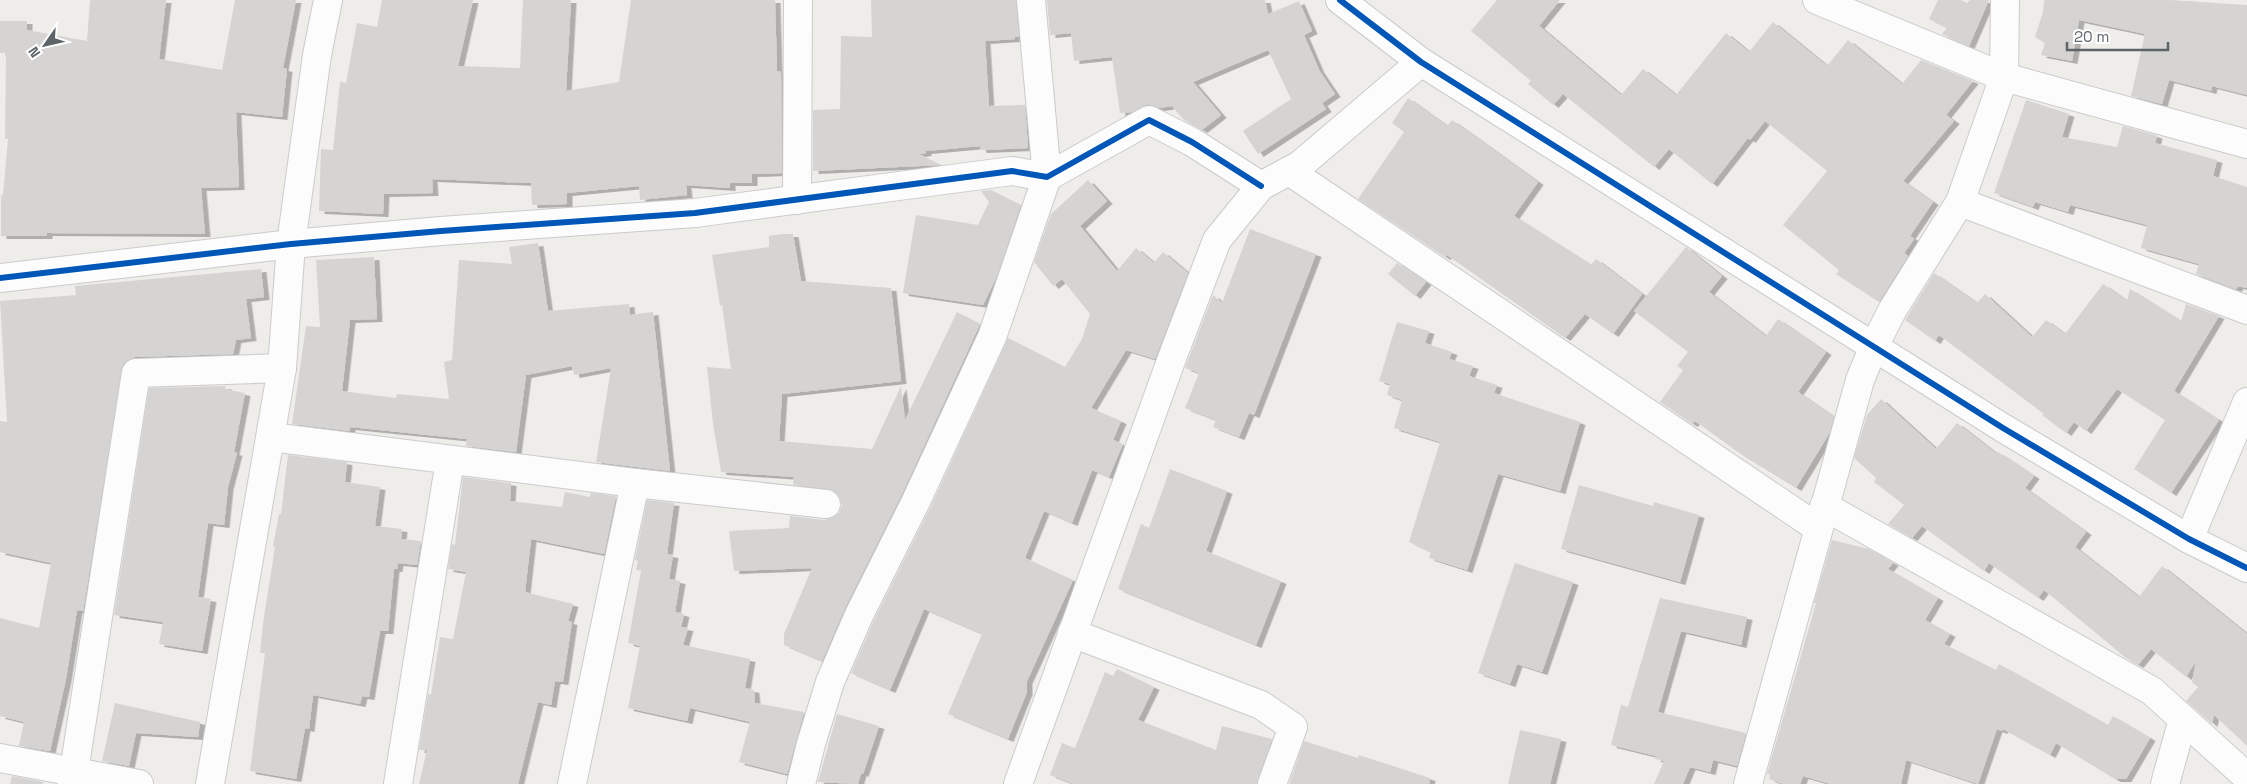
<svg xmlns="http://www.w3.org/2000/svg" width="2247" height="784" viewBox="0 0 2247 784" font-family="'Space Grotesk',sans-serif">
<defs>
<filter id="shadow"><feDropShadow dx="5.5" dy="3" stdDeviation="0" flood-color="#0004"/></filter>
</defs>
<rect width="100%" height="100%" fill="#efedea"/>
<g fill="#d6d4d3" filter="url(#shadow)">
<path d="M90,0H166L159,59L222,70L235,0H296L283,68L287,69L282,117L236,112L239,187L201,188L205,234L47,233V236H1V195H3L8,139H5L6,53H0V21H27V30L87,41Z"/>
<path d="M382,0H473L458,66L520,68L523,0H571L566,91L619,82L631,0H775L777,71L781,72L782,173L752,174V183H730V188L686,185L687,195L640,200L639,186L567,193V204L532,205L531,183L432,179L433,193L384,194L383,214L319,211L321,149L333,150L340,82L346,83L357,23L377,27Z"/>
<path d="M871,0H1016L1019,37H1015V39L985,41L989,106L1025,105L1028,148L981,150L980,146L926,151V153L919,154L941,165L813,171V110L840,109L841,36L872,37Z"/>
<path d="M1047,0H1265L1268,14L1299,1L1312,31L1304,35L1319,70L1335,94L1322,103L1326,109L1258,154L1243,131L1291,99L1268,50L1193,82L1221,115L1202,130L1184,120L1172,106L1159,108L1148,104L1132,112L1120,113L1112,57L1074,61L1071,33L1050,35Z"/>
<path d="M1497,0H1560L1539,26L1621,95L1643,69L1676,95L1726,33L1749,52L1773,22L1827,66L1848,40L1902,84L1921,60L1973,81L1946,115L1954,121L1903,181L1933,202L1910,236L1914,239L1904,253L1908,256L1879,302L1836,274L1839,270L1783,225L1827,171L1765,121L1750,140L1748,138L1712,184L1669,149L1654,167L1563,94L1553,105L1528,84L1531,81L1471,31Z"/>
<path d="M1938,0H1961L1967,3L1970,0H1989L1969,46L1942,34L1947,28L1929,19Z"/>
<path d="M2044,0H2170L2247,5V95L2212,86L2211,91L2169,80L2162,104L2131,96L2145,34L2079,20L2072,61L2041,55L2045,43L2035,37L2043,12Z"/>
<path d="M1408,98L1447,126L1452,120L1538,182L1514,216L1591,265L1596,259L1642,294L1613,334L1585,314L1565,338L1447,255L1445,257L1358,199L1404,132L1392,123Z"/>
<path d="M2026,100L2069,114L2062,137L2117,147L2123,126L2155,135L2157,136L2155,143L2217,160L2213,176L2247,187V288L2238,286L2236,289L2196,274L2199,264L2141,248L2147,225L2070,205L2068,212L2035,202L2033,207L1994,193Z"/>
<path d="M1088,180L1107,201L1080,226L1117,271L1136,248L1154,263L1163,252L1188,273L1155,359L1126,350L1091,408L1121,421L1113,440L1123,444L1109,477L1092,470L1072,523L1044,511L1025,558L1073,580L1027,681V692L1008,739L948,714L982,634L924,609L890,690L851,673L873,622L930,508L1008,338L1065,367L1082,339L1090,314L1062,279L1053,286L1034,262L1051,214Z"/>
<path d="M991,190L1021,205L997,276L983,305L903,293L916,215L978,225L989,202L981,191Z"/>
<path d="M1250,229L1316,254L1254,415L1249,413L1239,437L1213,427L1216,420L1185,408L1199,373L1185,368L1213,295L1222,303Z"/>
<path d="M782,234H793L801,281L891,288L901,381L782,394L779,441L872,449L901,386L905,420L957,312L980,324L902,494L845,608L822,661L784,645V634L812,568L734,571L729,531L789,528L790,516L824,520L832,518L839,513L842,505L840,498L836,492L828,489L793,485L794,477L721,472L713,424L707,367L731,369L722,305L720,306L712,255L769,247V236Z"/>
<path d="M538,243L548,311L629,304L630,315L653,312L670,471L596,462L611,368L574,375L572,366L526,375L516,452L466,446L467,439L350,427V431L292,424L306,326L320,327L316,260L374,257L377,319L350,320L342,391L396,398L397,394L449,399L444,362L452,360L459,260L512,264L509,247Z"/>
<path d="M1686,247L1722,276L1709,292L1766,336L1778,319L1826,352L1798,392L1834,417L1830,432L1796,488L1742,455L1695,421L1692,424L1660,402L1683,370L1677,366L1688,352L1634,311Z"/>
<path d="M1397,263L1426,282L1415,296L1388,274Z"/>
<path d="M261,269L264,297L246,299L251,338L236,340L233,354L135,357L128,360L123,364L83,611L77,610L66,679L50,751L19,746L24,722L0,716V618L39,628L51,563L0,552V421L7,422L0,301L76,295L75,286Z"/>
<path d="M1934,273L1977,303L1985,294L2032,337L2046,320L2065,334L2103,284L2127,301L2130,289L2181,321L2186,304L2219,316L2174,391L2219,420L2171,493L2134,469L2165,420L2117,389L2086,431L2074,422L2066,433L2042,415L2044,414L1939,335L1935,341L1905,320Z"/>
<path d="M1397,322L1429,331L1425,343L1452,352L1449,359L1473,366L1469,376L1497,385L1494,393L1580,422L1560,491L1498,474L1467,570L1429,558L1431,552L1409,542L1440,442L1394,428L1402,400L1387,395L1390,384L1379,381Z"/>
<path d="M226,386L225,389L245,393L234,452L237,453L228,487L224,525L208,523L198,597L211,599L202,651L159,644L163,622L114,615L149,388Z"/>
<path d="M1881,399L1936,449L1957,423L1997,454L1998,452L2034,476L2025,488L2086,532L2075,547L2139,597L2162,566L2247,634V746L2214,715L2212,724L2186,701L2198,687L2192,682L2196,661L2186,677L2151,649L2138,665L2126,658L2044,590L2038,598L1989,563L1984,571L1922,526L1912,538L1888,524L1904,505L1874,482L1876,478L1854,458L1867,415Z"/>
<path d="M288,455L347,462L345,482L380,487L375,526L402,529L401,539L421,541L417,565L398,563L397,569H394L388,631H380L369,697L362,696L360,704L313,695L309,729L305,728L296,779L250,771L265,653H260L263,623L275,547L273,546L279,514H281Z"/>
<path d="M1170,469L1227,491L1206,551L1281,581L1256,645L1118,589L1141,524L1149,528Z"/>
<path d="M463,477L511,483L510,501L562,507L565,492L590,497L591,493L616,496L604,554L531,539L525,592L573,604L568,621L572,622L563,682L555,681L551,705L538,702L518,784H419L427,750H419L428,694L431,695L440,637L453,639L466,572L448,569L452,544L455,545Z"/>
<path d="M1579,485L1653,506L1654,502L1699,515L1680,582L1561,549Z"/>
<path d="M647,500L674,503L667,554L673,555L669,579L680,581L675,612L684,614L681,627L688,628L683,645L750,659L745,688L754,690L755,703L804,712L787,774L739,762L750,722L690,708L687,721L628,708L640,646L628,643L641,571L636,570L638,561L635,560Z"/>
<path d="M1832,540L1869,549L1893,563L1888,569L1938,598L1925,620L1950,634L1944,644L1996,670L1999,664L2108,725L2113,716L2150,738L2126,779H2115L2056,743L2050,755L2003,729L2002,731L1997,729L1978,784L1906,760L1901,784H1831L1803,776L1800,784H1783L1769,779L1770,775L1767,774L1816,603H1814Z"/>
<path d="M1515,563L1573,582L1542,672L1517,664L1510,684L1478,673Z"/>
<path d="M1660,598L1747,617L1741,645L1681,631L1658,712L1746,733L1737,766L1713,760L1710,772L1690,767L1683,784H1654L1664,761L1655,759L1656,756L1611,745L1621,705L1628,707Z"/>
<path d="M1117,669L1154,687L1138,720L1216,750L1222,726L1272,739L1257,784H1074L1050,775L1062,743L1075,748L1105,672L1113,676Z"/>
<path d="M115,703L200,722L198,737L136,733L129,766L102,761Z"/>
<path d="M837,714L879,726L863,774L861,773L858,784L818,782Z"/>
<path d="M1520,730L1561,739L1550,784H1508Z"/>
<path d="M1304,741L1358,758L1359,755L1430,778L1429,784H1289Z"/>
<path d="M12,776L43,782V784H10Z"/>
</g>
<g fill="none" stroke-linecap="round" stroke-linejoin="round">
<g stroke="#cbcbcb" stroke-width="30">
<g id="minor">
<path d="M1340,0L1421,62L2003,428L2189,539L2247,568"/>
<path d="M1817,0L2004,77L2247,144"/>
<path d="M1289,171L1818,528"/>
<path d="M797,200L798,0"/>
<path d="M1960,202L2247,310"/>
<path d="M0,278L291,244L441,231L695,213L1012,171L1047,177L1149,120L1192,142L1261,186"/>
<path d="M271,437L635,483L826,504"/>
<path d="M1824,506L2152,691L2247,777"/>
<path d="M2189,539L2247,402"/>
<path d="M1072,633L1261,705L1293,727L1272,784"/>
<path d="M0,758L139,784"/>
<path d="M72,784L136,373L282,368"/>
<path d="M210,784L282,368L291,244L317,55L328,0"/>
<path d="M398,784L450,460"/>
<path d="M572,784L635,483"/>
<path d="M801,784L811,744L830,682L859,615L916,501L992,337L1047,177L1031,0"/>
<path d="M1018,784L1172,358L1217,240L1261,186L1300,165L1421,62"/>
<path d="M1748,784L1860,380L1874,346L1893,309L1960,202L2004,77L2005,0"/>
<path d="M2165,784L2183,719"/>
</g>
</g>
<use href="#minor" stroke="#fdfcfc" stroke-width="28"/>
<g stroke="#fff" stroke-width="9">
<g id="cycleway">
<path d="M1340,0L1421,62L2003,428L2189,539L2247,568"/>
<path d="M0,278L291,244L441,231L695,213L1012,171L1047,177L1149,120L1192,142L1261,186"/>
</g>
</g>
<use href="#cycleway" stroke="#0057b8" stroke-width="6"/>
</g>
<g transform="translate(45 45) rotate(236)" stroke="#ffffff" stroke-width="4" paint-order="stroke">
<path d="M0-4L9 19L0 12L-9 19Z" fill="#5e6569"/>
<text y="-8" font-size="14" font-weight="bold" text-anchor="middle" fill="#5e6569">N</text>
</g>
<path d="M2067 42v8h101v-8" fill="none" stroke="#5e6569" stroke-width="2.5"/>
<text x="2074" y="42" font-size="15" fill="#5e6569" stroke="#ffffff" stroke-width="4" paint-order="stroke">20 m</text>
</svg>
